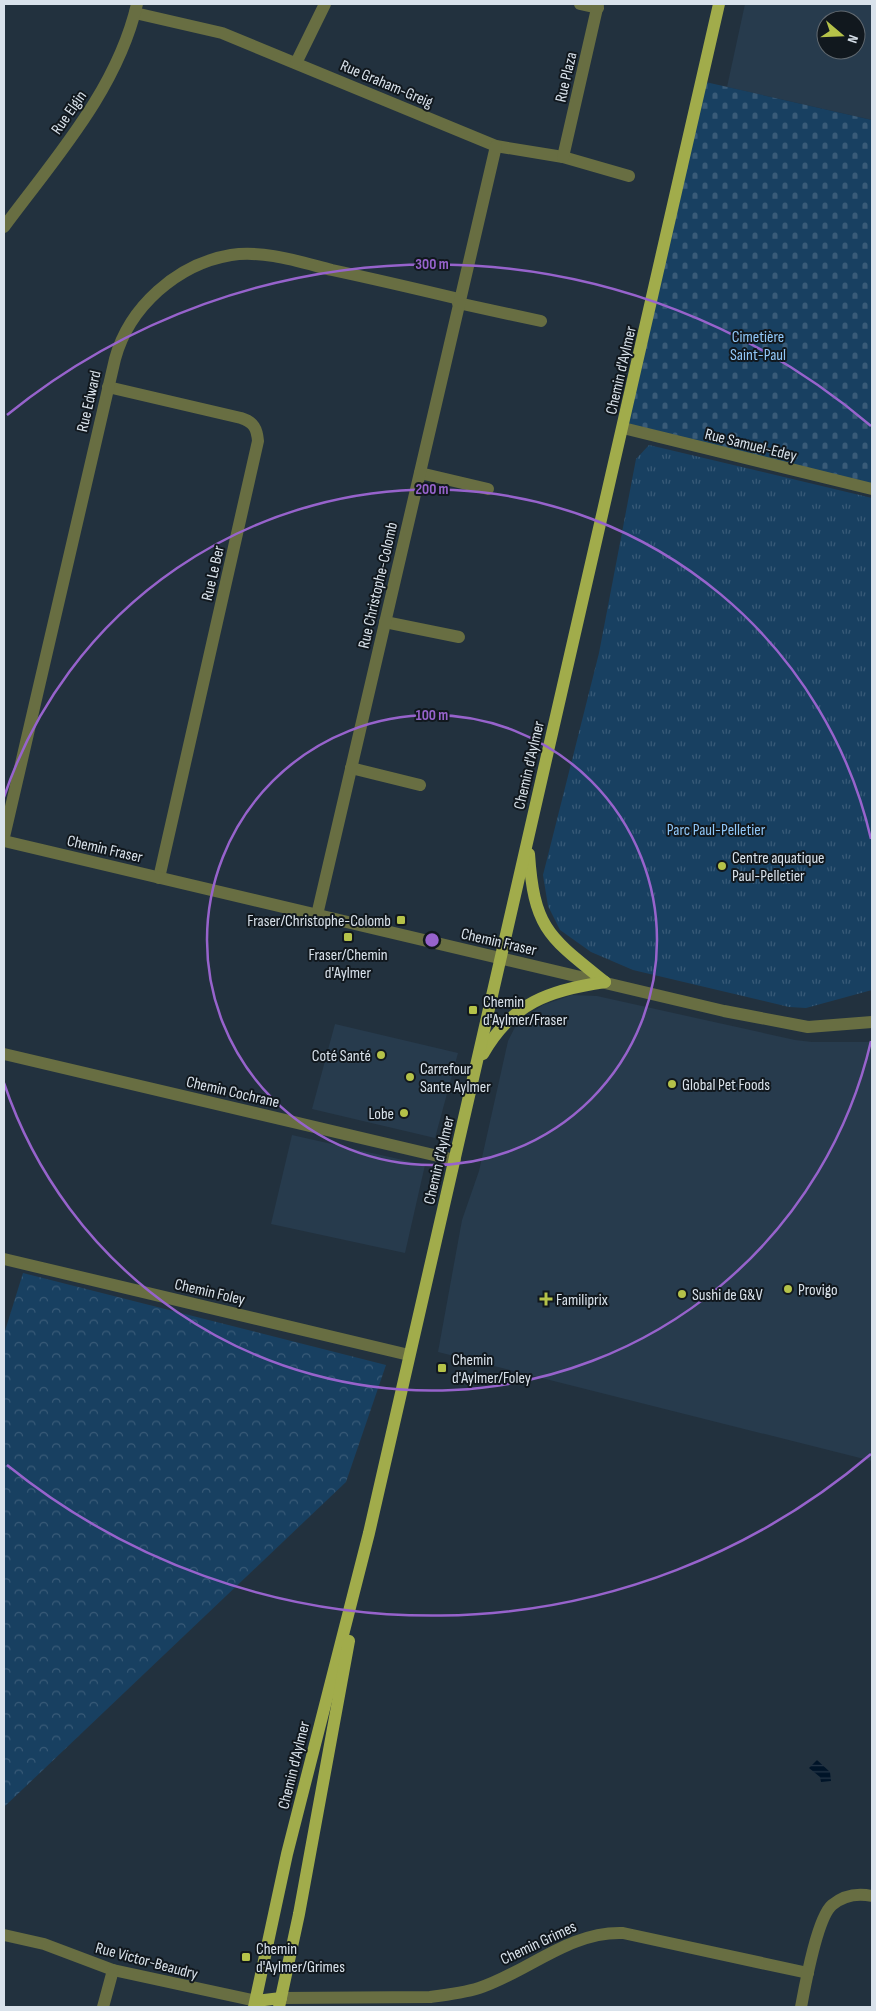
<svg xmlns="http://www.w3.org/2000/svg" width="876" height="2011" viewBox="0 0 876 2011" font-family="'Sofia Sans Condensed',sans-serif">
<defs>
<pattern id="grass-tufts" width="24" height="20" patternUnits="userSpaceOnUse" patternTransform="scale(1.25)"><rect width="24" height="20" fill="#184061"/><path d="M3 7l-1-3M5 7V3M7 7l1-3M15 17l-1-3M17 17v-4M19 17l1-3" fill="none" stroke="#395b78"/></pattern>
<pattern id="forest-crowns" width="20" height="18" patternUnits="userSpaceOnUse" patternTransform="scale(1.25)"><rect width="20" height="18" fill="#184061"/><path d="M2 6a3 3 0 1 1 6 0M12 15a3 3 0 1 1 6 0" fill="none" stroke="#395b78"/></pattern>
<pattern id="cemetery-stones" width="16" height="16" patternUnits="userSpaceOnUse" patternTransform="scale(1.25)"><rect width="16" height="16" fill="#184061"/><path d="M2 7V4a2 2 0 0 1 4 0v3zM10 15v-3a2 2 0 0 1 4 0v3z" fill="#395b78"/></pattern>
<pattern id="water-rules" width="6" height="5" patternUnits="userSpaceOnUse" patternTransform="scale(1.25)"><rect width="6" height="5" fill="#001428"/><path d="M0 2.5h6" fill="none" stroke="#253647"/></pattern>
</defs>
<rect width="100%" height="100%" fill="#22313e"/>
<g fill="#273b4d" fill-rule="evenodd">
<path d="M745,4H872V120L727,87ZM826,20H856V50H826Z"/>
<path d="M572,995L597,996L795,1040L812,1042H872V1461L438,1352L462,1220L479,1171L508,1041L515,1027L524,1018L543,1005Z"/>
<path d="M335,1024L458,1053L435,1138L312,1109Z"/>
<path d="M292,1135L425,1165L405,1253L271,1224Z"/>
</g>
<path fill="url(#grass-tufts)" d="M649,445L872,498V990L806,1008L789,1007L633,970L591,952L560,930L548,906L543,875L599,653L636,459Z"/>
<path fill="url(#forest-crowns)" d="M23,1273L386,1365L346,1482L4,1807V1334Z"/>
<path fill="url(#cemetery-stones)" d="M701,81L872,120V489L623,428Z"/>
<path fill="url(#water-rules)" d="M817,1760L830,1772L831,1781L821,1782L820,1777L809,1768Z"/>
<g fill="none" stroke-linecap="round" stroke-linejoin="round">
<g stroke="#686e42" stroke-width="12">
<path d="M580,4L598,8"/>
<path d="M135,13L222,33L496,146L563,157L629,176"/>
<path d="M296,63L325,4"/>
<path d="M563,157L598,4"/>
<path d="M4,227C55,158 117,90 137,4"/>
<path d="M458,303L541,321"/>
<path d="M108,387L241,418C254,422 257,429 258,441L159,878"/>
<path d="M623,428L872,489"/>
<path d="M420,473L488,489"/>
<path d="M385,622L459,637"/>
<path d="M351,768L420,785"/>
<path d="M4,837L115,359C129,307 177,264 231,255C264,250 300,262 332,270C374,279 417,289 459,299"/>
<path d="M4,841L724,1011L808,1027L872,1022"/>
<path d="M317,915L496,146"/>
<path d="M4,1054L455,1160"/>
<path d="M4,1259L409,1355"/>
<path d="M4,1935L44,1944L113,1970L256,2001"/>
<path d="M281,1998L430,1997C446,1995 463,1993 479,1988C528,1972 569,1931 623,1933L808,1973"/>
<path d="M103,2007L113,1970"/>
<path d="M801,2007C805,1986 817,1918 832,1905C844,1895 858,1893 872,1896"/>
</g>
<g stroke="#a1ac4b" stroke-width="12">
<path d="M529,854C534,929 549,937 605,982"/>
<path d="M483,1054C512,1003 549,990 605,982"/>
<path d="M256,2001L281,1998"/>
<path d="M254,2007L287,1854L369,1533L719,4"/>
<path d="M279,2007L299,1914L349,1641"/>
</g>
</g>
<g fill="none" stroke="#9763cc" stroke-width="2.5">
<circle cx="432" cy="940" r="225"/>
<path d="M871 1041A451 451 0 0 1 4 1083M4 797A451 451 0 0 1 871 839"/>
<path d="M871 1454A676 676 0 0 1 7 1465M7 415A676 676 0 0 1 871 426"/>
</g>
<g fill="#b5c249" stroke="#11181e" stroke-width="2">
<circle cx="722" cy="866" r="5"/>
<rect x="396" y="915" width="10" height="10" rx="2.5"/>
<rect x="343" y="932" width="10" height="10" rx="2.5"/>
<rect x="468" y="1005" width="10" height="10" rx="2.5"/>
<circle cx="381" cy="1055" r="5"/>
<circle cx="410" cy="1077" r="5"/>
<circle cx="672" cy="1084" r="5"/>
<circle cx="404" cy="1113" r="5"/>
<circle cx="788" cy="1289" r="5"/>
<circle cx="682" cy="1294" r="5"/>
<path d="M543.5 1291.5h5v5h5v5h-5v5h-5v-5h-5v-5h5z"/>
<rect x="437" y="1363" width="10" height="10" rx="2.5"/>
<rect x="241" y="1952" width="10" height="10" rx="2.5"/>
</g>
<g text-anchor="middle" stroke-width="4" stroke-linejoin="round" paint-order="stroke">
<g font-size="16" fill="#d9e2eb" stroke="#11181e">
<text transform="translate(565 77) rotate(-77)" y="6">Rue Plaza</text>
<text transform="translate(387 83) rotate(23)" y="6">Rue Graham-Greig</text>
<text transform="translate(68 112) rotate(-55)" y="6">Rue Elgin</text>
<text transform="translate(620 370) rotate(-77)" y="6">Chemin d'Aylmer</text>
<text transform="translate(88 401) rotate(-77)" y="6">Rue Edward</text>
<text transform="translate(751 444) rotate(14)" y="6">Rue Samuel-Edey</text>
<text transform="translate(212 573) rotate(-77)" y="6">Rue Le Ber</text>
<text transform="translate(377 585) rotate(-77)" y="6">Rue Christophe-Colomb</text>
<text transform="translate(528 765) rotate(-77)" y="6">Chemin d'Aylmer</text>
<text transform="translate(105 848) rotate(13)" y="6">Chemin Fraser</text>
<text transform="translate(499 941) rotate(13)" y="6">Chemin Fraser</text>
<text transform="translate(233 1091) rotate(13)" y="6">Chemin Cochrane</text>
<text transform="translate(438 1160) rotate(-77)" y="6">Chemin d'Aylmer</text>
<text transform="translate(210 1291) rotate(13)" y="6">Chemin Foley</text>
<text transform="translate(293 1765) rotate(-76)" y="6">Chemin d'Aylmer</text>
<text transform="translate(538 1942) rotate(-25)" y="6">Chemin Grimes</text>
<text transform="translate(147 1960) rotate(15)" y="6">Rue Victor-Beaudry</text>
</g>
<g font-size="16" fill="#91c8f9" stroke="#11181e">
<text x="758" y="342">Cimetière<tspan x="758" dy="18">Saint-Paul</tspan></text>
<text x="716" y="835">Parc Paul-Pelletier</text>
</g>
<g font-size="16" fill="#d9e2eb" stroke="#11181e" text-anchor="start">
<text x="732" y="863">Centre aquatique<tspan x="732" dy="18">Paul-Pelletier</tspan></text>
<text x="391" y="926" text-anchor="end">Fraser/Christophe-Colomb</text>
<text x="348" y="960" text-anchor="middle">Fraser/Chemin<tspan x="348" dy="18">d'Aylmer</tspan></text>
<text x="483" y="1007">Chemin<tspan x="483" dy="18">d'Aylmer/Fraser</tspan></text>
<text x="371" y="1061" text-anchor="end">Coté Santé</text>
<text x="420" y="1074">Carrefour<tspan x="420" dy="18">Sante Aylmer</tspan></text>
<text x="682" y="1090">Global Pet Foods</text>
<text x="394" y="1119" text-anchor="end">Lobe</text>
<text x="798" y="1295">Provigo</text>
<text x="692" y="1300">Sushi de G&amp;V</text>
<text x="556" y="1305">Familiprix</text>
<text x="452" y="1365">Chemin<tspan x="452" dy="18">d'Aylmer/Foley</tspan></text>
<text x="256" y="1954">Chemin<tspan x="256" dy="18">d'Aylmer/Grimes</tspan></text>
</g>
</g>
<circle cx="432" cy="940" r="8" fill="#9763cc" stroke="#11181e" stroke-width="2.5"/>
<g font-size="15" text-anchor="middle" font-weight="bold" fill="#9763cc" stroke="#11181e" stroke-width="4" stroke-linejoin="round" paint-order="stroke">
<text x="432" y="269">300 m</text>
<text x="432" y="494">200 m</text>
<text x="432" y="720">100 m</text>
</g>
<rect width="876" height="2011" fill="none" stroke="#d9e2eb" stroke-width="10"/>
<g transform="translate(841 35) rotate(109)"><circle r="24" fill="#11181e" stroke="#616970"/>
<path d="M0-4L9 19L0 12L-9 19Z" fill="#b5c249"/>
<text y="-8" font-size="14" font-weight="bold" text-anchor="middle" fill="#d9e2eb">N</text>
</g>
</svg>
